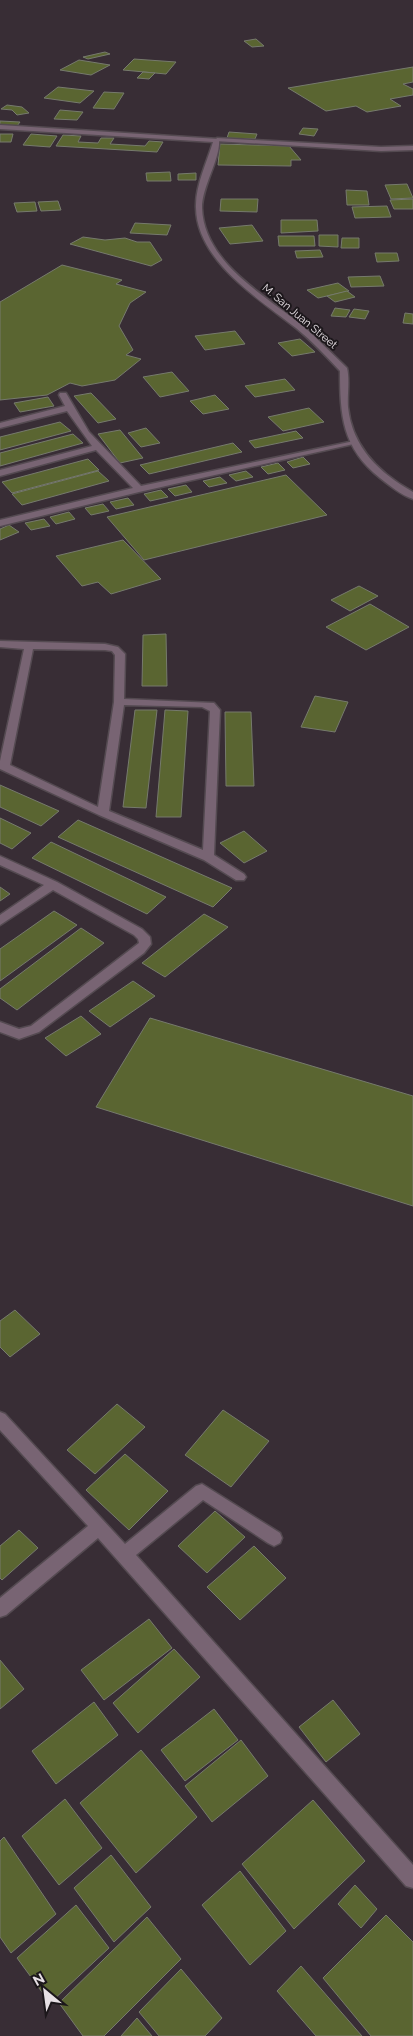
<svg xmlns="http://www.w3.org/2000/svg" width="413" height="2036" viewBox="0 0 413 2036" font-family="Raleway,sans-serif">
<rect width="100%" height="100%" fill="#382d35"/>
<g fill="#5a6531" stroke="#767a6d">
<path d="M256,39L264,46L252,47L244,41Z"/>
<path d="M105,52L110,54L88,59L83,57Z"/>
<path d="M134,59L176,62L166,74L123,70Z"/>
<path d="M79,60L110,65L91,75L60,70Z"/>
<path d="M413,67V82L403,84L413,89V95L390,99L401,106L367,112L356,106L326,111L288,88Z"/>
<path d="M143,72L155,73L149,79L137,78Z"/>
<path d="M58,87L94,91L80,103L44,98Z"/>
<path d="M104,92L124,93L114,109L93,108Z"/>
<path d="M7,105L22,107L29,113L17,115L12,110L1,109Z"/>
<path d="M60,110L83,112L77,120L54,119Z"/>
<path d="M0,121L20,122L17,126L0,125Z"/>
<path d="M303,128L318,129L314,136L299,134Z"/>
<path d="M229,132L257,134L255,139L227,138Z"/>
<path d="M0,134H13L11,142H0Z"/>
<path d="M31,134L57,136L50,147L23,145Z"/>
<path d="M63,135L81,136L78,142L98,143L101,138H114L110,144L145,146L149,141L163,142L157,152L56,146Z"/>
<path d="M220,144L289,146L301,160H291V166L218,165Z"/>
<path d="M170,172L171,181H147L146,173Z"/>
<path d="M196,173V180H178V174Z"/>
<path d="M407,184L413,198L391,199L385,185Z"/>
<path d="M346,190L367,191L369,205H347Z"/>
<path d="M221,199H258L257,212L220,211Z"/>
<path d="M413,199V209H394L390,200Z"/>
<path d="M58,201L61,210L41,211L38,202Z"/>
<path d="M35,202L37,211L17,212L14,203Z"/>
<path d="M387,206L391,217L355,218L352,207Z"/>
<path d="M281,220H317L318,231L281,233Z"/>
<path d="M135,223L171,225L167,235L130,233Z"/>
<path d="M252,225L263,241L230,244L219,228Z"/>
<path d="M319,235H338V247L319,246Z"/>
<path d="M278,236H314L315,246H279Z"/>
<path d="M83,237L105,240L125,238L137,242H150L162,260L151,266L70,244Z"/>
<path d="M342,238H359V248H341Z"/>
<path d="M320,250L323,257L297,258L295,251Z"/>
<path d="M375,253H397L399,261L377,262Z"/>
<path d="M62,265L122,280L116,284L146,292L130,303L119,326L133,350L126,355L141,359L115,380L82,386L70,383L47,395L0,400V302Z"/>
<path d="M380,276L384,286L351,287L348,277Z"/>
<path d="M338,283L349,291L318,298L307,290Z"/>
<path d="M347,291L355,297L335,302L327,296Z"/>
<path d="M335,308L350,310L346,317L331,316Z"/>
<path d="M354,309L369,311L365,319L349,317Z"/>
<path d="M405,313L413,314V324L403,323Z"/>
<path d="M235,331L245,344L205,350L195,336Z"/>
<path d="M300,339L315,352L292,356L278,343Z"/>
<path d="M172,372L189,391L160,397L143,377Z"/>
<path d="M285,379L295,390L255,397L245,386Z"/>
<path d="M91,393L116,419L98,423L74,396Z"/>
<path d="M215,395L229,409L203,414L190,401Z"/>
<path d="M48,397L54,406L20,412L14,403Z"/>
<path d="M309,408L324,422L283,431L268,417Z"/>
<path d="M60,422L71,431L0,450V437Z"/>
<path d="M146,428L160,443L141,447L128,433Z"/>
<path d="M120,430L143,458L120,463L98,434Z"/>
<path d="M296,431L303,438L255,448L249,441Z"/>
<path d="M73,434L83,443L0,466V453Z"/>
<path d="M233,443L242,452L149,474L140,465Z"/>
<path d="M303,457L310,464L293,468L287,462Z"/>
<path d="M88,459L99,470L12,493L2,482Z"/>
<path d="M278,463L285,470L268,474L261,467Z"/>
<path d="M98,471L109,481L22,505L12,494Z"/>
<path d="M246,471L253,477L236,481L229,475Z"/>
<path d="M286,475L327,515L144,560L107,517Z"/>
<path d="M220,477L227,483L209,487L203,481Z"/>
<path d="M186,485L192,492L175,496L168,489Z"/>
<path d="M161,490L168,497L150,501L144,494Z"/>
<path d="M128,498L134,505L116,509L110,502Z"/>
<path d="M103,504L109,511L91,515L85,508Z"/>
<path d="M69,512L75,519L56,524L50,517Z"/>
<path d="M44,519L50,526L31,530L25,523Z"/>
<path d="M9,525L19,532L0,540V529Z"/>
<path d="M123,540L161,579L111,594L98,582L82,586L56,556Z"/>
<path d="M359,586L378,596L350,611L331,600Z"/>
<path d="M370,604L409,627L366,650L326,627Z"/>
<path d="M166,634L167,686H142L143,635Z"/>
<path d="M315,696L348,702L335,732L301,727Z"/>
<path d="M135,710H157L146,808L123,807Z"/>
<path d="M165,710L188,711L181,817H156Z"/>
<path d="M225,712H251L254,786H226Z"/>
<path d="M0,785L59,811L41,826L0,807Z"/>
<path d="M0,818L31,833L12,849L0,843Z"/>
<path d="M78,820L232,888L213,907L58,837Z"/>
<path d="M244,831L267,851L244,863L220,843Z"/>
<path d="M51,842L166,897L147,914L32,858Z"/>
<path d="M0,887L10,894L0,901Z"/>
<path d="M54,911L77,925L0,981V949Z"/>
<path d="M204,914L228,927L165,977L142,963Z"/>
<path d="M81,928L104,943L17,1010L0,998V989Z"/>
<path d="M133,981L155,996L110,1027L89,1011Z"/>
<path d="M81,1016L101,1034L66,1056L45,1038Z"/>
<path d="M150,1018L413,1096V1206L96,1107Z"/>
<path d="M15,1310L40,1334L10,1357L0,1347V1321Z"/>
<path d="M117,1404L145,1427L95,1474L67,1450Z"/>
<path d="M223,1410L269,1441L231,1487L185,1455Z"/>
<path d="M125,1454L168,1491L129,1530L86,1490Z"/>
<path d="M215,1511L245,1537L207,1573L178,1546Z"/>
<path d="M19,1530L38,1548L2,1580L0,1578V1546Z"/>
<path d="M254,1546L286,1578L240,1620L207,1587Z"/>
<path d="M149,1619L172,1648L104,1700L81,1670Z"/>
<path d="M174,1649L200,1677L138,1733L113,1703Z"/>
<path d="M0,1660L24,1689L0,1709Z"/>
<path d="M333,1700L360,1734L326,1762L299,1727Z"/>
<path d="M94,1702L118,1735L56,1784L32,1751Z"/>
<path d="M214,1709L238,1740L185,1781L161,1750Z"/>
<path d="M241,1740L268,1776L212,1822L185,1786Z"/>
<path d="M141,1750L197,1817L136,1873L80,1803Z"/>
<path d="M65,1799L102,1848L59,1885L22,1836Z"/>
<path d="M313,1800L365,1861L294,1929L242,1864Z"/>
<path d="M4,1837L56,1914L11,1953L0,1937V1841Z"/>
<path d="M111,1855L151,1907L114,1942L74,1888Z"/>
<path d="M240,1871L286,1931L250,1965L202,1905Z"/>
<path d="M355,1885L377,1909L361,1928L338,1904Z"/>
<path d="M76,1905L109,1948L50,2003L17,1958Z"/>
<path d="M386,1915L413,1942V2036H371L323,1978Z"/>
<path d="M147,1917L181,1959L104,2036H83L59,2003Z"/>
<path d="M301,1966L362,2036H316L277,1991Z"/>
<path d="M181,1969L222,2018L205,2036H159L139,2012Z"/>
<path d="M137,2018L152,2036H121Z"/>
</g>
<g fill="none" stroke-linecap="round" stroke-linejoin="round">
<g stroke="#544a51" stroke-width="3">
<g id="minor">
<path d="M217,138L381,147L413,146V150L381,151L215,141Z"/>
<path d="M60,393H66L89,432L141,486L354,441L358,443L139,492L0,526V520L133,488L96,450L0,476V470L92,446L67,411L0,428V423L65,406L59,395Z"/>
<path d="M0,641L105,644L118,647L125,654L124,699L214,703L220,710L214,855L244,874L246,877L244,880H236L204,860L99,815L0,769V761L24,649L0,647ZM33,649L105,650L112,651L115,655L114,702L98,807L10,765ZM124,705L202,707L210,711L203,850L109,811Z"/>
<path d="M0,856L57,882L142,929L150,937L151,944L144,953L39,1032L19,1039L0,1032V1022L19,1029L31,1026L139,943L138,939L134,935L53,890L0,925V915L44,885L0,865Z"/>
<path d="M0,1412L5,1414L125,1544L196,1486L202,1484L280,1533L282,1538L280,1543L274,1546L268,1543L203,1500L136,1555L413,1865V1888L406,1886L98,1538L6,1615L0,1617V1598L88,1526L0,1430Z"/>
</g>
</g>
<g stroke="#544a51" stroke-width="3">
<path id="tertiary" d="M0,125L219,139C221,158 202,186 202,208C204,263 266,296 303,326C318,339 332,354 347,368C350,380 347,395 348,407C352,447 379,473 413,492V499C401,495 390,486 380,478C342,448 340,415 340,371C326,356 312,341 296,328C259,299 197,261 196,208C195,186 207,162 213,142L0,129Z"/>
</g>
<use href="#minor" fill="#786473" fill-rule="evenodd"/>
<use href="#tertiary" fill="#786473" fill-rule="evenodd"/>
</g>
<g text-anchor="middle" stroke-width="4" stroke-linejoin="round" paint-order="stroke">
<g font-size="11" fill="#e7e0e5" stroke="#1c171b">
<text transform="translate(300 316) rotate(40)" y="4">M. San Juan Street</text>
</g>
</g>
<g transform="translate(45 1991) rotate(331)" stroke="#1c171b" stroke-width="4" paint-order="stroke">
<path d="M0-4L9 19L0 12L-9 19Z" fill="#e7e0e5"/>
<text y="-8" font-size="14" font-weight="bold" text-anchor="middle" fill="#e7e0e5">N</text>
</g>
</svg>
